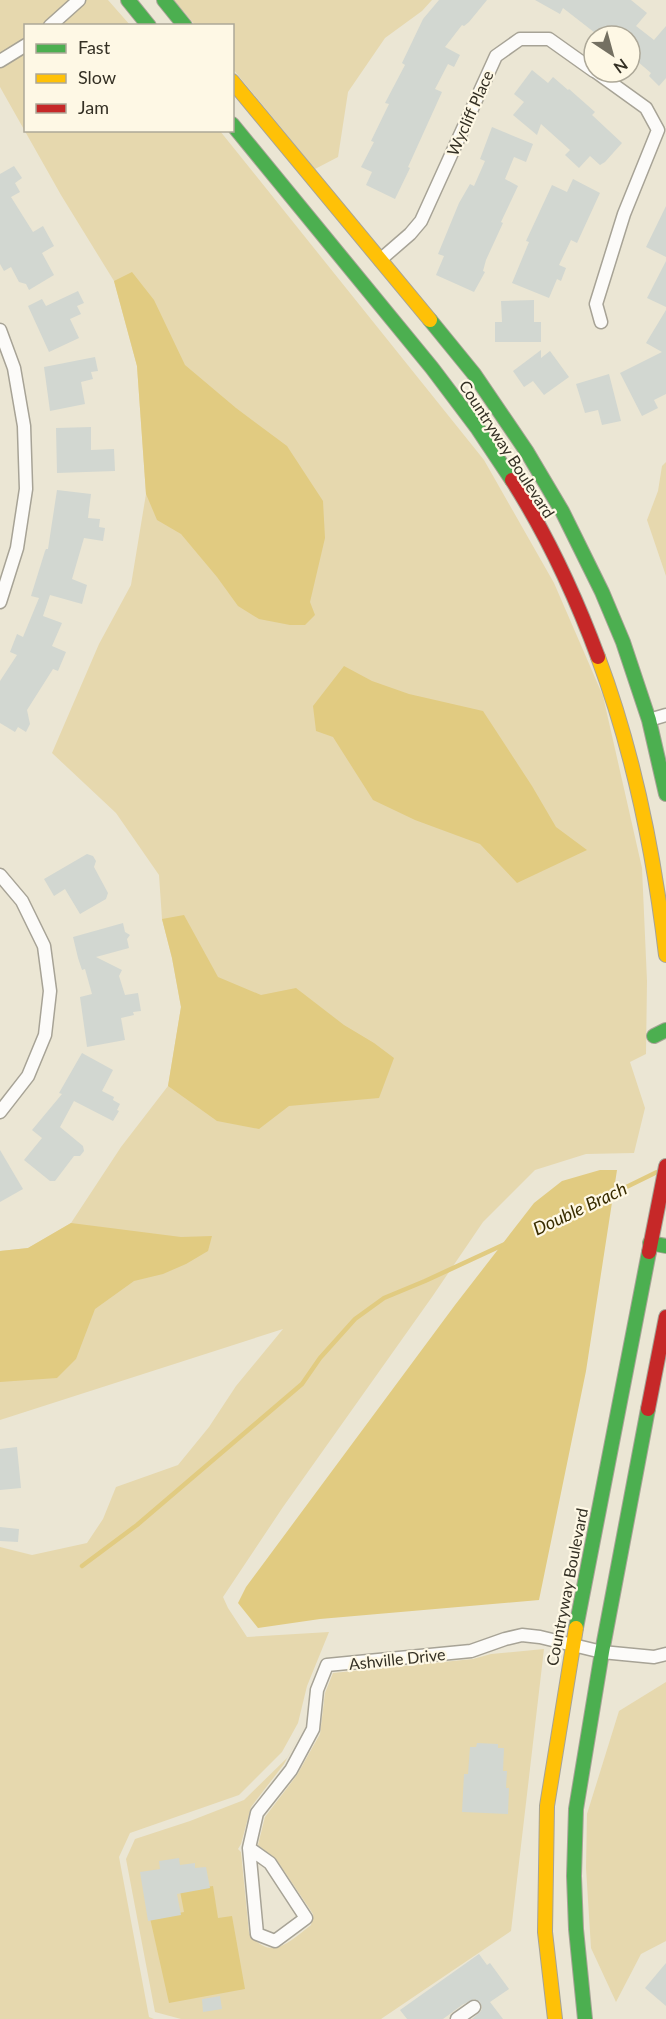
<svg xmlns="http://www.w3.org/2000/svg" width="666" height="2019" viewBox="0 0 666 2019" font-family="Lato,sans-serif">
<rect width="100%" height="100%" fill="#ebe6d4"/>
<g fill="#e6d8ae">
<path d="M0,0H108L130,25L26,26V130L220,131L484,460L554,583L603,696L642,868L647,981L646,1054L630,1062L645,1108L634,1153L586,1154L535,1170L483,1222L432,1297L283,1507L223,1597L228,1608L247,1637L329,1632L307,1686L298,1723L282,1752L239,1795L130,1833L119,1857L149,2017L154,2019H0V1547L32,1555L87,1543L103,1519L116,1487L178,1465L209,1427L236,1386L283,1329L0,1420V1251L28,1248L71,1223L121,1147L168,1086L181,1007L172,958L162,919L159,875L116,813L52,753L99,644L131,585L146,494L137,366L114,281L61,195L0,87Z"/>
<path d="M174,0H432L422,11L385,38L348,92L338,157L315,169L233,69L232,26L195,25Z"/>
<path d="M666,462V576L647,520L658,491L662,466Z"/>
<path d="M544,1649L511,1931L381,2019H181L155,2012L126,1859L135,1839L190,1821L244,1800L287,1758L306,1723L284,1764L251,1807L241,1844L238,1849L241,1852L249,1933C271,1963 290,1941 311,1925L313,1914L276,1859L258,1845L265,1817L297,1775L320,1734L325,1693L333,1673L473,1659L491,1654Z"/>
<path d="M666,1682V1941L641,1954L616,2002L591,1948L586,1868L587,1814L619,1711Z"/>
</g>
<g fill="#e1cb81">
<path d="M132,272L154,300L185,365L236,408L287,446L323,501L325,538L310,602L315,615L305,625H290L259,619L238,606L217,577L181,534L157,520L146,494L137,366L114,281Z"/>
<path d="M344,666L372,681L409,694L483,711L532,786L556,827L587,850L517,883L480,844L415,820L373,800L333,737L316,731L313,706Z"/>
<path d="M184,915L218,977L261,995L296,988L344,1025L374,1043L394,1058L379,1098L289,1106L259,1129L217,1121L168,1086L181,1007L172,958L162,919Z"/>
<path d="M600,1170H617L586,1371L539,1600L320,1619L258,1628L238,1603L246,1587L455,1305L534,1203L562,1181Z"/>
<path d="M71,1223L181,1237L212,1236L208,1251L186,1264L163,1274L134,1281L95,1309L76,1359L57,1378L0,1382V1251L28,1248Z"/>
<path d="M213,1886L218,1918L232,1916L245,1989L169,2003L150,1918L184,1912L180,1891Z"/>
</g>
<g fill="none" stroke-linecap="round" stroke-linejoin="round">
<g stroke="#e1cb81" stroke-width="4.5">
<path d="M608,1196L657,1172"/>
<path d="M82,1566L137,1525L302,1384L320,1358L355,1319L384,1298L425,1281L505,1244"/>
</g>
</g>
<g fill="#d2d7d1">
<path d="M439,0H487L469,22L464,26L462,25L445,47L460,55L454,67L448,64L435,89L442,92L408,167L410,168L395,199L366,185L372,172L361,167L374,142L371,141L389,104L385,103L405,65L402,63L423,19Z"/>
<path d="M535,0H631L647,13L636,26L654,40L666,26V78L659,86L649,76L651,73L630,55V36H599L563,8L560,14Z"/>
<path d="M532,70L548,83L553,77L568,90L569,89L595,112L592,115L622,143L605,162L600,165L590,156L579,168L565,155L570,150L541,124L537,135L513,115L524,102L514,94Z"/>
<path d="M492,127L533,144L526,162L514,157L505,179L518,186L501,222L503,223L486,260L483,271L485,272L474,292L436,275L444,256L438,254L459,203L470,184L474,186L485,161L480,159Z"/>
<path d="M14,166L22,178L15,183L20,192L11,197L33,232L43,226L54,246L42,253L54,275L29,290L26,284L19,282L11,267L4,271L0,264V174Z"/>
<path d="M573,179L600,193L577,243L571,240L559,265L566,268L561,281L557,279L549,298L512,283L529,242L526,241L552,185L567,192Z"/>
<path d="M666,206V257L646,247Z"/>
<path d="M666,261V307L647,298Z"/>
<path d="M78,291L84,303L77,306L81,314L70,319L79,338L49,352L28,306L42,299L46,306Z"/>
<path d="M534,300V322H541V342H495V322H502L501,301Z"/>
<path d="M666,310V394L654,400L658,408L642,416L620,373L662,352L646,343Z"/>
<path d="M541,350V358L550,351L569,377L544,395L533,381L524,387L513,371Z"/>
<path d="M95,357L98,371L91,372L93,379L81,382L85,404L50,411L44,367Z"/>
<path d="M609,374L621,421L602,425L598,410L585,413L576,384Z"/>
<path d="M91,427V450L114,449L115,471L57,473L56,428Z"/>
<path d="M57,490L91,494L88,518L100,519L99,527L105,528L103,541L84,538L72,579L87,585L82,604L50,595L43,616L62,623L52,646L66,652L58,671L53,669L27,710L30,724L26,732L18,727L15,732L0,723V681L17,655L10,652L17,634L23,637L39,598L31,596L45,551L46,549H48Z"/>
<path d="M87,854L93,856L96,861L94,867L108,893L106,899L80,914L65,889L54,896L44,879Z"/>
<path d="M123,923L125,932L130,935L127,939L129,948L96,957L122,970L119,976L125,995L138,993L141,1011L133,1012L134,1015L121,1018L125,1040L87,1047L80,997L92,994L85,969L82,970L78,958L73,937Z"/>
<path d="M82,1053L113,1070L102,1091L114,1097L113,1100L120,1104L117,1110L119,1111L113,1121L74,1101L60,1127L83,1146L84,1151L80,1156H74L55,1181H50L24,1160L42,1138L32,1130L62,1094L59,1093Z"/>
<path d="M0,1150L23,1189L0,1202Z"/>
<path d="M17,1447L21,1488L0,1490V1449Z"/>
<path d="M0,1527L19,1529L18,1542L0,1541Z"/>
<path d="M477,1743L498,1744V1748H504L503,1771H507L506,1788H509L508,1814L462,1812L464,1774H468L470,1747H476Z"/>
<path d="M179,1858L180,1865L195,1863V1868L206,1867L210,1888L177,1894L181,1915L148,1921L140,1872L160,1869L159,1861Z"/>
<path d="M479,1954L487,1965L490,1963L509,1989L490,2002L503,2019H472L481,2011L482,2007L480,2002L474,1999L462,2005L443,2019H407L400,2010Z"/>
<path d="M666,1963V2006L645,1988Z"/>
<path d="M220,1996L222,2009L203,2012L202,1999Z"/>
</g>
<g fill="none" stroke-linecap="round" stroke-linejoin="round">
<g stroke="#a7a396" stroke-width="15">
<g id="street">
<path d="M50,26L79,0"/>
<path d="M0,61L26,45"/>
<path d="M596,72L646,108L658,130L624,214L596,304L601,322"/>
<path d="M380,260L410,234L421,221L496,56L520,39H549L594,71"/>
<path d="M0,330L14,368L24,426L26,489L17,548L0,602"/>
<path d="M649,720L666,715"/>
<path d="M0,875L22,901L44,946L50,991L45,1035L28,1076L0,1112"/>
<path d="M249,1848L270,1863L306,1918L275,1941L257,1934L249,1848L257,1813L291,1770L313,1729L317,1690L327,1665L471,1651L505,1639L522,1635L540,1637L602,1652L654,1657L666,1654"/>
<path d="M457,2019L474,2007"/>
</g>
</g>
<g stroke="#a7a396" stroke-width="16">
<g id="fast">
<path d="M128,0L149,26"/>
<path d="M164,0L185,26"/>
<path d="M232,124L432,368L478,429L512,480"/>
<path d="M430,320L474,374L527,452L562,511L602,592L623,642L649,720L666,794"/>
<path d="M654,1036L666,1030"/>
<path d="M650,1243L666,1246"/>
<path d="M576,1628L649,1252"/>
<path d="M585,2019L576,1929L574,1876L576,1809L602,1652L648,1409"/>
</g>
</g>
<g stroke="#a7a396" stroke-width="16">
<g id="slow">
<path d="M232,81L430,320"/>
<path d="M598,657C634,753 654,853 666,955"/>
<path d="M555,2019L545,1932L547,1806L576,1628"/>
</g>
</g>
<g stroke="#a7a396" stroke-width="16">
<g id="jam">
<path d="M512,480C547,535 575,595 598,657"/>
<path d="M649,1252L666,1166"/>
<path d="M648,1409L666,1317"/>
</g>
</g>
<use href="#street" stroke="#fcfbf9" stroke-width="12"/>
<use href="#fast" stroke="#4caf50" stroke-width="14"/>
<use href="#slow" stroke="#ffc107" stroke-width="14"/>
<use href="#jam" stroke="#c62828" stroke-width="14"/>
</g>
<g text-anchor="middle" stroke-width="4.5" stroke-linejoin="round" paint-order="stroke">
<g font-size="16" fill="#343024" stroke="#fef8e5">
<text transform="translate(470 113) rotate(-66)" y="6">Wycliff Place</text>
<text transform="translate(507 449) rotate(57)" y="6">Countryway Boulevard</text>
<text transform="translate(567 1587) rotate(-79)" y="6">Countryway Boulevard</text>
<text transform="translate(397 1659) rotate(-6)" y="6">Ashville Drive</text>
</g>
<g font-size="18" font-style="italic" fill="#392d01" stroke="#fef8e5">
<text transform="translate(580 1209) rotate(-25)" y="6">Double Brach</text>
</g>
</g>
<rect x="24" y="24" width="210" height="108" fill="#fef8e5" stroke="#ada898" stroke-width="1.5"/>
<rect x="36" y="44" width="30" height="9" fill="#4caf50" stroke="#ada898" stroke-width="1.5"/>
<text x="78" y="54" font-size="18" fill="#343024">Fast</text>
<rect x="36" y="74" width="30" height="9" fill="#ffc107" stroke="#ada898" stroke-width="1.5"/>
<text x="78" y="84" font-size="18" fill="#343024">Slow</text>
<rect x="36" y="104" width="30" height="9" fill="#c62828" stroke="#ada898" stroke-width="1.5"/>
<text x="78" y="114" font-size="18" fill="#343024">Jam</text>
<g transform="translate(612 54) rotate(144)"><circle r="28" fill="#fef8e5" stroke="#ada898" stroke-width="1.5"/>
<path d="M0-4.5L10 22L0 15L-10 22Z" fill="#747062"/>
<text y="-9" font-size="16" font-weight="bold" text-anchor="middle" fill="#343024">N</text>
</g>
</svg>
